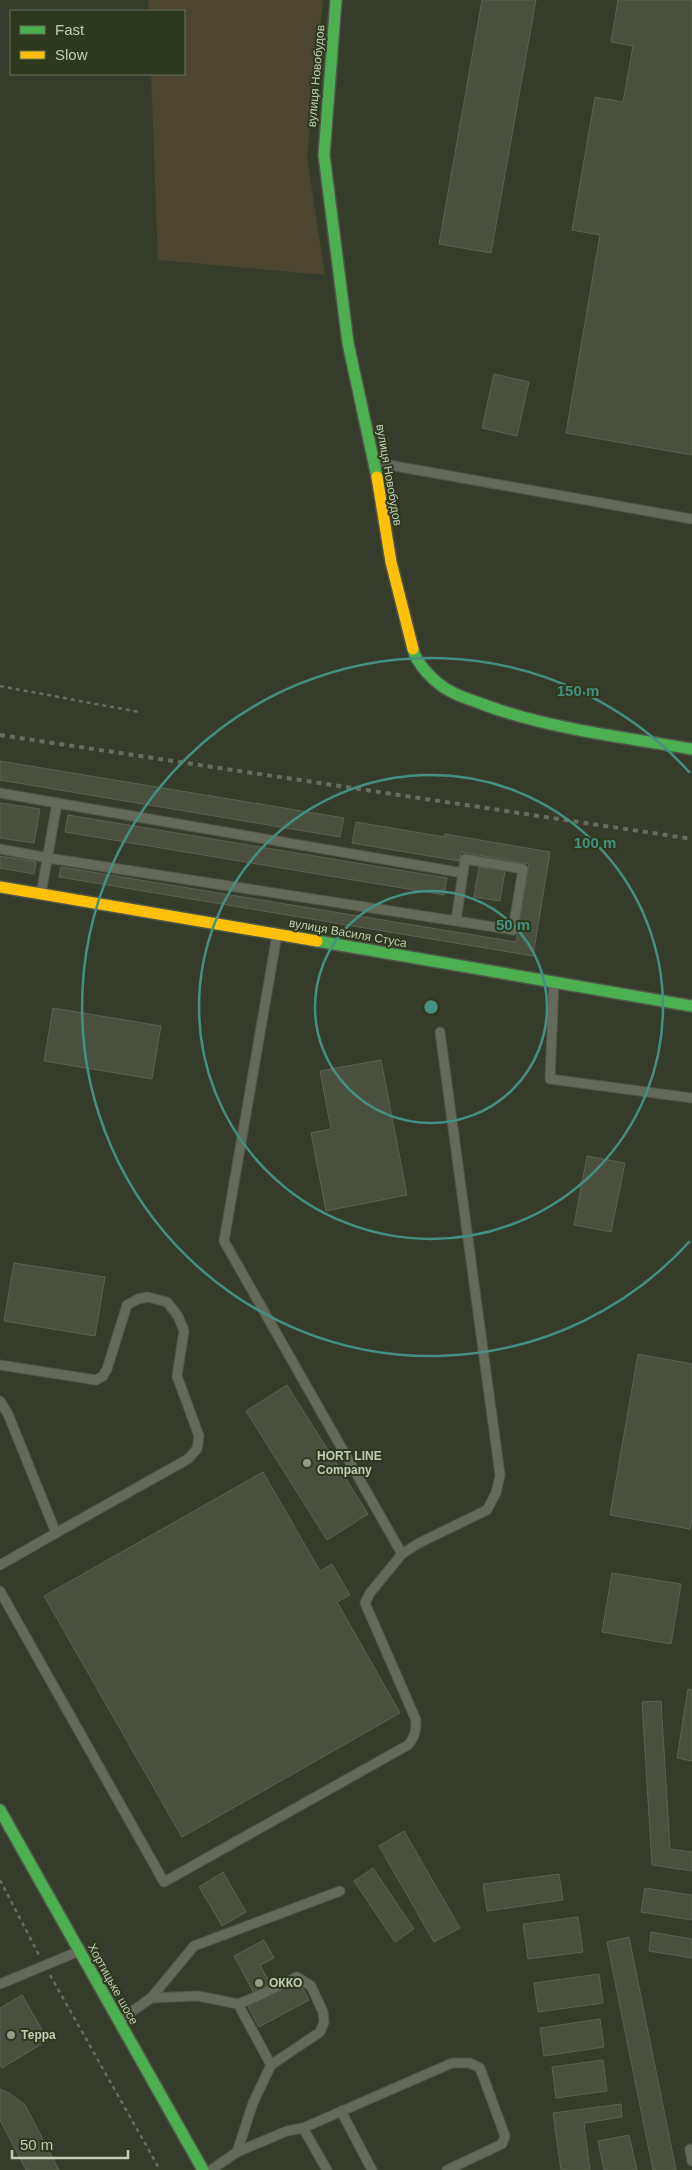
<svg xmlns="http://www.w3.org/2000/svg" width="692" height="2170" viewBox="0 0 692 2170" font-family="Helvetica,sans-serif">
<rect width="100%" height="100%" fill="#363c2b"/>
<path fill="#4c462e" d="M148,0H323L307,157L325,275L158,260L151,74H184V11H149Z"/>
<g fill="#495040" stroke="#5c6353">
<path d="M482,0H536L491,253L439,244Z"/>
<path d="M618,0H692V455L566,433L600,235L572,230L595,97L623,102L633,46L611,42Z"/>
<path d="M494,374L529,382L517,436L482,428Z"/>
<path d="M0,761L344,818L340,837L0,780Z"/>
<path d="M0,803L40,809L34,843L0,838Z"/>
<path d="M68,815L447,878L444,895L65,832Z"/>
<path d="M356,822L445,837V834L550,852L533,956L59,877L61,867L516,942L529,864L461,852L459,861L352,843Z"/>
<path d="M0,856L36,862L34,874L0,868Z"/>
<path d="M479,867L505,871L500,901L474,897Z"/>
<path d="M53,1008L161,1026L152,1079L44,1061Z"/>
<path d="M381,1060L407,1195L326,1211L311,1133L331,1129L320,1071Z"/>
<path d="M587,1156L625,1163L611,1232L574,1225Z"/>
<path d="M14,1263L105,1277L95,1336L4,1321Z"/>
<path d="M638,1354L692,1364V1518L690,1529L610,1515Z"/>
<path d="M287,1385L368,1514L327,1540L246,1411Z"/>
<path d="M263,1472L320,1571L332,1564L350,1595L337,1602L400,1713L182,1837L44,1596Z"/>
<path d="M612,1573L681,1584L671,1644L602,1632Z"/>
<path d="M688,1689L692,1690V1761L677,1758Z"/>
<path d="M661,1701L670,1849L692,1852V1871L652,1865L642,1702Z"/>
<path d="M404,1831L460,1928L434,1942L379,1846Z"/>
<path d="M373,1868L414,1929L395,1942L354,1881Z"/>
<path d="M223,1872L246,1912L222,1926L199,1887Z"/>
<path d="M559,1874L563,1900L487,1911L483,1884Z"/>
<path d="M645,1888L692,1895V1920L641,1912Z"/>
<path d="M578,1917L583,1952L528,1959L523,1924Z"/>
<path d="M651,1932L692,1939V1958L649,1951Z"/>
<path d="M629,1937L676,2170H653L607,1942Z"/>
<path d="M264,1940L274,1958L260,1965L273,1989L297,1977L309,2000L259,2027L246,2003L256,1997L234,1956Z"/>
<path d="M599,1974L603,2003L538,2012L534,1983Z"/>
<path d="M22,1995L48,2040L2,2068L0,2064V2008Z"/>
<path d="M600,2019L604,2047L544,2056L540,2028Z"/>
<path d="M603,2060L607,2091L556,2098L552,2067Z"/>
<path d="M0,2089L9,2093L25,2105L59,2170H26L0,2120Z"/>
<path d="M621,2104L622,2117L584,2123L590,2170H561L553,2113Z"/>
<path d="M629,2135L637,2170H604L598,2141Z"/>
</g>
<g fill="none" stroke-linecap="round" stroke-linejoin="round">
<g stroke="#51564a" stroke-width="11">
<g id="lane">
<path d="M378,463L692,519"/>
<path d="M0,793L57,803L41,894"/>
<path d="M57,803L463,873"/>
<path d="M0,849L48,858L456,921L513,930L523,869L465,859L456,921"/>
<path d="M277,935L224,1241L402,1554"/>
<path d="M554,983L550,1079L692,1098"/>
<path d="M0,1365L96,1380L103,1376L107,1369L127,1305L138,1299L148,1297L167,1302L178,1316L184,1331L177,1376L199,1436L197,1449L188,1459L56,1533L8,1414L0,1401"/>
<path d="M0,1565L56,1533"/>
<path d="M0,1591L164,1882L408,1745C415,1737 416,1730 416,1720L365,1603L370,1593L402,1554L419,1543L487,1510L496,1493L500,1475L440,1032"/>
<path d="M0,1984L77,1952"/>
<path d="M151,1998L198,1996L238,2004L256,1997L297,1977L311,1986L323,2012L324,2022L320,2032L271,2065L253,2103L237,2152L211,2170"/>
<path d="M238,2004L271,2065"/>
<path d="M120,2020L151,1998L194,1946L340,1891"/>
<path d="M341,2111L372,2170"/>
<path d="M303,2128L327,2170"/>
<path d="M690,2149L692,2161"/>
<path d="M237,2152L287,2131L303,2128L452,2063H470L480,2068L505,2136L502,2144L447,2170"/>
</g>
</g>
<g stroke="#51564a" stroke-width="14">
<g id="fast">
<path d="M336,0L324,155L348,343L377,477"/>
<path d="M413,649C416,664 436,684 450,691C460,697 472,700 482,704C549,729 622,737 692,749"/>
<path d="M317,941L692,1006"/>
<path d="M0,1810L203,2170"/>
</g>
</g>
<g stroke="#51564a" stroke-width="14">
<g id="slow">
<path d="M377,477L391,562L413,649"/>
<path d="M0,887L317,941"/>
</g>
</g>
<g stroke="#696e60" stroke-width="2.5" stroke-dasharray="4 4" stroke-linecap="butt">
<path d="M0,686L139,712"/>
<path d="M0,1880L39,1955"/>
<path d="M50,1975L160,2170"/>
</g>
<use href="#lane" stroke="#64695c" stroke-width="9"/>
<use href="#fast" stroke="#4caf50" stroke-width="11"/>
<use href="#slow" stroke="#ffc107" stroke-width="11"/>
<path stroke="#676e60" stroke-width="4" stroke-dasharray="5 5" stroke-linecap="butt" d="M0,735L692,839"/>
</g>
<g fill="none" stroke="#459084" stroke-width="2.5">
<circle cx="431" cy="1007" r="116"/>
<circle cx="431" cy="1007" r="232"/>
<path d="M690 1241A349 349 0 1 1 690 773"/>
</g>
<g fill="#919a85" stroke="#2d381d" stroke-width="2">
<circle cx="307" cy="1463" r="5"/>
<circle cx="259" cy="1983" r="5"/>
<circle cx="11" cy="2035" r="5"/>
</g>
<g text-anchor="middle" stroke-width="4" stroke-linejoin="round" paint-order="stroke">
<g font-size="12" fill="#c2cdb6" stroke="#2d381d">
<text transform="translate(316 76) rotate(-85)" y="4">вулиця Новобудов</text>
<text transform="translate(389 475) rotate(80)" y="4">вулиця Новобудов</text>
<text transform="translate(348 933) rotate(10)" y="4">вулиця Василя Стуса</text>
<text transform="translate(113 1984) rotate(61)" y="4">Хортицьке шосе</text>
</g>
<g font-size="12" font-weight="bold" fill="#c2cdb6" stroke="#2d381d" text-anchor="start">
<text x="317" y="1460">HORT LINE<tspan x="317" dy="14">Company</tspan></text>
<text x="269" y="1987">ОККО</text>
<text x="21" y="2039">Терра</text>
</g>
</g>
<circle cx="431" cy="1007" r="8" fill="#459084" stroke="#2d381d" stroke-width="2.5"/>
<g font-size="15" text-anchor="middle" font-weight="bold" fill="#459084" stroke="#2d381d" stroke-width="4" stroke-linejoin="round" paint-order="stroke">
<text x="578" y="696">150 m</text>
<text x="595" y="848">100 m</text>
<text x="513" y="930">50 m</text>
</g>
<rect x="10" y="10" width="175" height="65" fill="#2d381d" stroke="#69745a"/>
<rect x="20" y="26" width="25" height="8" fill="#4caf50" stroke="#69745a"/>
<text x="55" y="35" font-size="15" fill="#c2cdb6">Fast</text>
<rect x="20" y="51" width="25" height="8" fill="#ffc107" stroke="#69745a"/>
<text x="55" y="60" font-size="15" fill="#c2cdb6">Slow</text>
<path d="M12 2150v8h116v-8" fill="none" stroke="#c2cdb6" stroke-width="2.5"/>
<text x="20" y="2150" font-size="15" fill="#c2cdb6" stroke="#2d381d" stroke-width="4" paint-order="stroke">50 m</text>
</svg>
